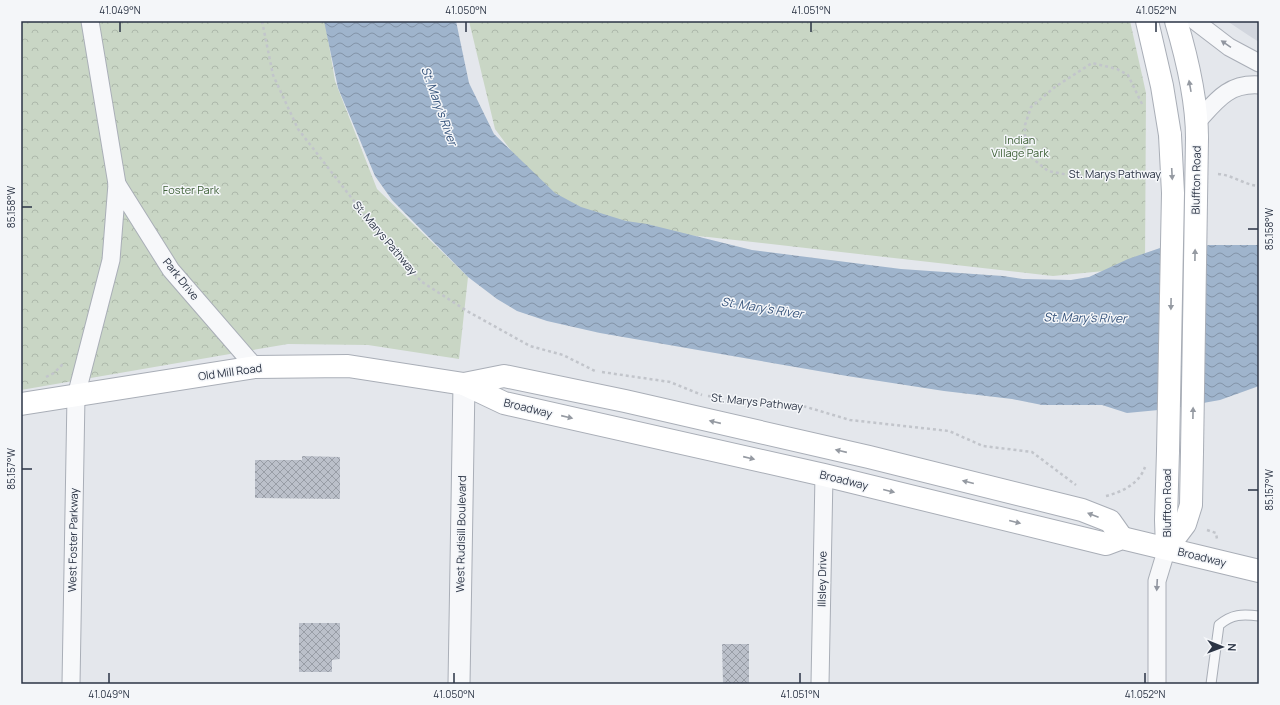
<svg xmlns="http://www.w3.org/2000/svg" width="1280" height="705" viewBox="0 0 1280 705" font-family="Manrope,sans-serif">
<defs>
<pattern id="park-crowns" width="20" height="18" patternUnits="userSpaceOnUse"><rect width="20" height="18" fill="#c9d6c5"/><path d="M2 6a3 3 0 1 1 6 0M12 15a3 3 0 1 1 6 0" fill="none" stroke="#adb8ab"/></pattern>
<pattern id="water-waves" width="16" height="10" patternUnits="userSpaceOnUse"><rect width="16" height="10" fill="#9fb4cc"/><path d="M0 5q4-4 8 0t8 0" fill="none" stroke="#8293a7"/></pattern>
<pattern id="building-cross-hatch" width="8" height="8" patternUnits="userSpaceOnUse"><rect width="8" height="8" fill="#bbc0ca"/><path d="M0 0l8 8M0 8l8-8" fill="none" stroke="#989da6"/></pattern>
</defs>
<rect width="100%" height="100%" fill="#e4e7ec"/>
<path fill="#d2d6de" d="M1227,21H1259V42L1248,35Z"/>
<g fill="url(#park-crowns)">
<path d="M21,21H325L335,81L377,189L468,277L459,359L368,345L288,344L21,390Z"/>
<path d="M469,21H1130L1146,93L1145,267L1053,276L708,237L595,227L553,207L495,129Z"/>
</g>
<path fill="url(#water-waves)" d="M324,21H456L469,83L494,134L555,193L581,207L626,221L647,224L752,250L901,269L1003,276L1023,279L1071,280L1089,277L1128,259L1160,248L1211,245H1259V386L1220,400L1169,409L1127,413L1102,405H1042L1012,399L944,391L847,376L600,333L547,321L517,311L497,299L468,277L392,200L375,176L338,88Z"/>
<g fill="url(#building-cross-hatch)">
<path d="M302,456L340,457V499L255,498V460H302Z"/>
<path d="M299,623H340V659L332,660V672H299Z"/>
<path d="M722,644H749V684H723Z"/>
</g>
<g fill="none" stroke-linecap="round" stroke-linejoin="round">
<g stroke="#a9aeb7" stroke-width="11">
<path id="service" d="M1211,684L1219,625C1232,614 1242,614 1259,616"/>
</g>
<g stroke="#a9aeb7" stroke-width="19">
<g id="minor">
<path d="M90,21L117,184"/>
<path d="M1195,21L1229,47L1259,63"/>
<path d="M1197,122C1216,101 1228,83 1259,85"/>
<path d="M71,684L76,396L111,260L117,184L171,270L255,367"/>
<path d="M820,684L824,475"/>
<path d="M1157,684V581L1167,548"/>
</g>
</g>
<g stroke="#a9aeb7" stroke-width="23">
<path id="tertiary" d="M459,684L464,384"/>
</g>
<g stroke="#a9aeb7" stroke-width="24">
<g id="secondary">
<path d="M1147,21L1162,86L1170,135"/>
<path d="M1176,21C1187,58 1197,99 1197,138"/>
<path d="M464,384L504,376L625,401L869,457L1082,510L1110,521L1122,538"/>
<path d="M21,404L255,367L348,366L464,384L504,403L824,475L1106,544L1122,538L1259,571"/>
<path d="M1167,548L1185,524L1191,505L1192,452"/>
<path d="M1167,548L1166,520L1168,451"/>
</g>
</g>
<g stroke="#c2c5cb" stroke-width="2.5" stroke-dasharray="3 3" stroke-linecap="butt">
<path d="M262,21L273,75L298,129L392,250L422,282L467,311L530,346L563,355L597,372"/>
<path d="M1142,104L1128,75L1117,69L1092,63L1055,87L1031,107L1025,125V144L1032,158L1048,171L1074,176L1151,174"/>
<path d="M1218,174C1233,175 1244,185 1259,186"/>
<path d="M602,372L670,382L702,395"/>
<path d="M46,377L54,373L64,363"/>
<path d="M708,396L803,406L850,420L949,431L983,446L1032,452L1076,485"/>
<path d="M1106,496C1122,492 1139,484 1145,467"/>
<path d="M1207,530L1216,533L1217,539"/>
</g>
<use href="#service" stroke="#f7f8fa" stroke-width="9"/>
<use href="#minor" stroke="#f7f8fa" stroke-width="17"/>
<use href="#tertiary" stroke="#f7f8fa" stroke-width="21"/>
<use href="#secondary" stroke="#fff" stroke-width="22"/>
<g stroke="#a9aeb7" stroke-width="24" stroke-linecap="butt">
<g id="secondary-bridge">
<path d="M1168,451L1173,193L1170,135"/>
<path d="M1192,452L1197,138"/>
</g>
</g>
<use href="#secondary-bridge" stroke="#fff" stroke-width="22"/>
</g>
<defs><path id="oneway-solid" d="M-6-.8H1V-3.2L6.5 0L1 3.2V.8H-6Z"/></defs>
<g fill="#9196a0">
<use href="#oneway-solid" transform="translate(1226 44) rotate(-146)"/>
<use href="#oneway-solid" transform="translate(1157 585) rotate(93)"/>
</g>
<g fill="#959aa2">
<use href="#oneway-solid" transform="translate(1190 86) rotate(-100)"/>
<use href="#oneway-solid" transform="translate(1172 174) rotate(87)"/>
<use href="#oneway-solid" transform="translate(1195 255) rotate(-89)"/>
<use href="#oneway-solid" transform="translate(1171 304) rotate(91)"/>
<use href="#oneway-solid" transform="translate(1193 413) rotate(-89)"/>
<use href="#oneway-solid" transform="translate(567 417) rotate(13)"/>
<use href="#oneway-solid" transform="translate(715 422) rotate(-167)"/>
<use href="#oneway-solid" transform="translate(841 451) rotate(-167)"/>
<use href="#oneway-solid" transform="translate(749 458) rotate(13)"/>
<use href="#oneway-solid" transform="translate(968 482) rotate(-166)"/>
<use href="#oneway-solid" transform="translate(889 491) rotate(14)"/>
<use href="#oneway-solid" transform="translate(1093 515) rotate(-159)"/>
<use href="#oneway-solid" transform="translate(1015 522) rotate(14)"/>
</g>
<path fill="none" stroke="#2b3445" stroke-width="1.5" d="M120,32V22M466,32V22M811,32V22M1156,32V22M22,207H32M1248,229H1258M22,469H32M1248,490H1258M109,683V673M454,683V673M800,683V673M1145,683V673"/>
<g text-anchor="middle" stroke-width="3" stroke-linejoin="round" paint-order="stroke">
<g font-size="11" fill="#3f6138" stroke="#f4f6f9">
<text x="1020" y="144">Indian<tspan x="1020" dy="13">Village Park</tspan></text>
<text x="191" y="194">Foster Park</text>
</g>
<g font-size="11" fill="#2b3445" stroke="#f4f6f9">
<text x="1115" y="178">St. Marys Pathway</text>
<text transform="translate(1196 180) rotate(-89)" y="4">Bluffton Road</text>
<text transform="translate(385 238) rotate(50)" y="4">St. Marys Pathway</text>
<text transform="translate(181 279) rotate(51)" y="4">Park Drive</text>
<text transform="translate(230 372) rotate(-8)" y="4">Old Mill Road</text>
<text transform="translate(757 402) rotate(6)" y="4">St. Marys Pathway</text>
<text transform="translate(528 408) rotate(14)" y="4">Broadway</text>
<text transform="translate(844 480) rotate(14)" y="4">Broadway</text>
<text transform="translate(1167 503) rotate(-90)" y="4">Bluffton Road</text>
<text transform="translate(461 534) rotate(-89)" y="4">West Rudisill Boulevard</text>
<text transform="translate(73 540) rotate(-89)" y="4">West Foster Parkway</text>
<text transform="translate(1202 557) rotate(14)" y="4">Broadway</text>
<text transform="translate(822 579) rotate(-89)" y="4">Illsley Drive</text>
</g>
<g font-size="12" font-style="italic" fill="#34527a" stroke="#f4f6f9">
<text transform="translate(439 106) rotate(70)" y="4">St. Mary's River</text>
<text transform="translate(762 308) rotate(9)" y="4">St. Mary's River</text>
<text transform="translate(1085 318) rotate(1)" y="4">St. Mary's River</text>
</g>
</g>
<rect width="1280" height="705" fill="none" stroke="#f4f6f9" stroke-width="44"/>
<g transform="translate(1222 647) rotate(91)" stroke="#f4f6f9" stroke-width="3" paint-order="stroke">
<path d="M0-3L7 15L0 10L-7 15Z" fill="#2b3445"/>
<text y="-6" font-size="11" font-weight="bold" text-anchor="middle" fill="#2b3445">N</text>
</g>
<rect x="22" y="22" width="1236" height="661" fill="none" stroke="#2b3445" stroke-width="1.5"/>
<g font-size="10" text-anchor="middle" fill="#2b3445">
<text x="120" y="14">41.049°N</text>
<text x="466" y="14">41.050°N</text>
<text x="811" y="14">41.051°N</text>
<text x="1156" y="14">41.052°N</text>
<text transform="translate(11 207) rotate(-90)" y="4">85.158°W</text>
<text transform="translate(1269 229) rotate(-90)" y="4">85.158°W</text>
<text transform="translate(11 469) rotate(-90)" y="4">85.157°W</text>
<text transform="translate(1269 490) rotate(-90)" y="4">85.157°W</text>
<text x="109" y="698">41.049°N</text>
<text x="454" y="698">41.050°N</text>
<text x="800" y="698">41.051°N</text>
<text x="1145" y="698">41.052°N</text>
</g>
</svg>
